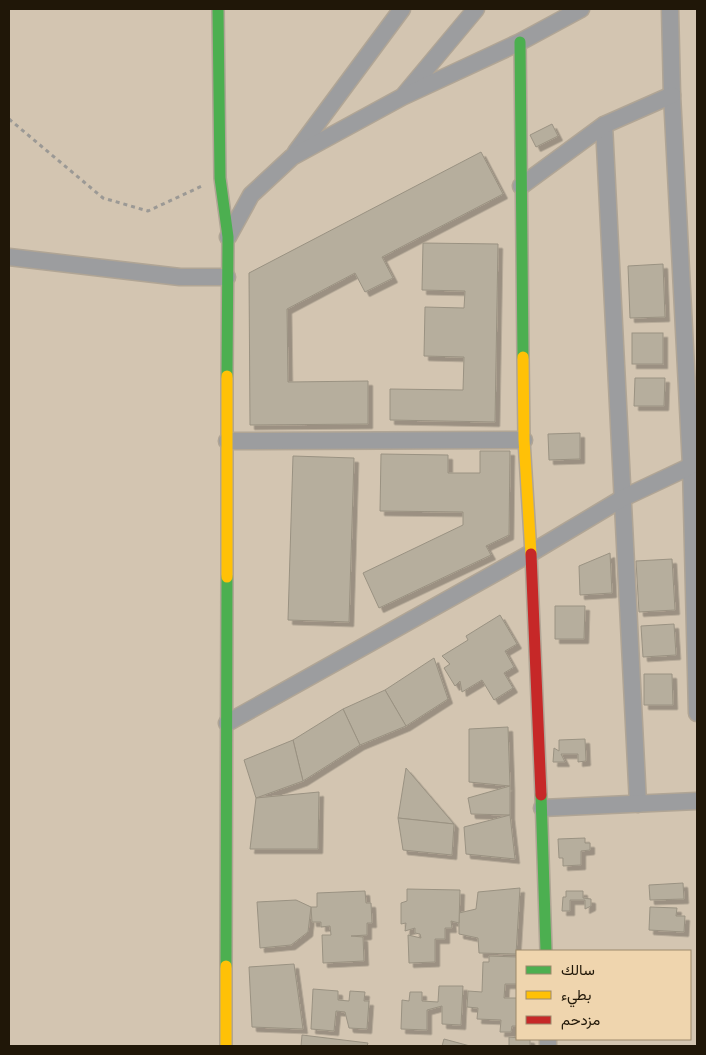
<svg xmlns="http://www.w3.org/2000/svg" width="706" height="1055" viewBox="0 0 706 1055" font-family="'Open Sans',Vazirmatn,sans-serif">
<defs>
<filter id="shadow"><feDropShadow dx="4.5" dy="4.5" stdDeviation="0" flood-color="#0004"/></filter>
</defs>
<rect width="100%" height="100%" fill="#d3c5b1"/>
<g fill="#b6ae9d" stroke="#9a9282" filter="url(#shadow)">
<path d="M552,124L558,136L536,147L530,135Z"/>
<path d="M481,152L503,194L382,257L393,278L365,292L355,273L287,309L288,382L368,381V424L250,425L249,273Z"/>
<path d="M423,243L498,244L495,422L390,420V389L463,390L464,357L424,356L425,307L464,308L465,291L422,290Z"/>
<path d="M663,264L665,317L630,318L628,266Z"/>
<rect x="632" y="333" width="31" height="31"/>
<path d="M635,378H665L664,406H634Z"/>
<path d="M580,433V459L549,460L548,434Z"/>
<path d="M480,451H510L509,535L486,546L491,555L379,608L363,573L463,525V512L380,511L381,454L448,455V473H480Z"/>
<path d="M293,456L354,458L349,622L288,620Z"/>
<path d="M610,553L612,593L580,595L579,566Z"/>
<path d="M672,559L675,610L639,612L636,561Z"/>
<path d="M555,606H585L584,639H555Z"/>
<path d="M500,615L517,644L505,651L514,667L504,673L513,688L494,700L482,680L462,692L460,681L455,686L444,668L450,664L442,656L468,640L466,636Z"/>
<path d="M674,624L676,655L643,657L641,626Z"/>
<path d="M434,658L448,699L406,726L385,690Z"/>
<path d="M644,674H672L673,705H644Z"/>
<path d="M385,690L406,726L360,745L343,709Z"/>
<path d="M343,709L360,745L303,781L293,740Z"/>
<path d="M508,727L510,786L469,782V729Z"/>
<path d="M585,739L586,761L578,762V754H561L565,762H553L554,748L559,751V740Z"/>
<path d="M293,740L303,781L256,798L244,760Z"/>
<path d="M406,768L454,824L398,818Z"/>
<path d="M510,786V815L471,814L468,798Z"/>
<path d="M319,792L318,849H250L256,798Z"/>
<path d="M510,815L515,859L466,854L464,827Z"/>
<path d="M398,818L454,824L452,855L403,850Z"/>
<path d="M585,838V843H590V850L581,851V865L563,866V858H559L558,839Z"/>
<path d="M683,883L684,899L650,900L649,885Z"/>
<path d="M520,888L516,954L479,953L478,938L459,934V913L476,909L478,892Z"/>
<path d="M407,889L460,890L459,923L451,921L452,928H445V939H435V962L409,963L408,935L421,938L420,934L415,933V928L405,931L406,923L401,924V903L407,901Z"/>
<path d="M365,891L366,903H371L372,923H367V935L351,936L363,937L364,961L323,963L322,935H331L330,926L321,927V922H312L311,907H317V893Z"/>
<path d="M566,891H583V898L591,899V906L585,909V900H570V911H562L563,897H566Z"/>
<path d="M296,900L311,907L308,932L291,945L260,948L257,902Z"/>
<path d="M650,907L677,908L676,916H685L684,932L649,930Z"/>
<path d="M489,956L517,957V984H505L504,998H517V1026H512L511,1032H500L501,1020L477,1019L478,1008L467,1007L468,991L482,992L483,962H489Z"/>
<path d="M294,964L303,1029L252,1027L249,967Z"/>
<path d="M439,986H463L461,1025L442,1024V1006L427,1010V1030L401,1029L402,1000L409,1001L410,992H422V1001L438,1002Z"/>
<path d="M313,989L338,991V1000L349,1001L350,991L365,992L364,1001H369L367,1029L349,1028L345,1012L336,1011L334,1031L311,1029Z"/>
<path d="M302,1035L368,1043L367,1046H301Z"/>
<path d="M509,1037L530,1039V1046H509Z"/>
<path d="M444,1039L470,1046H442Z"/>
</g>
<g fill="none" stroke-linecap="round" stroke-linejoin="round">
<g stroke="#b0a595" stroke-width="19">
<g id="street">
<path d="M670,9L672,95L691,466L697,713"/>
<path d="M405,94L476,9"/>
<path d="M604,125L638,804"/>
<path d="M296,152L402,9"/>
<path d="M521,186L604,125L672,95"/>
<path d="M228,237L251,195L292,157L402,97L520,42L581,9"/>
<path d="M9,257L180,277H227"/>
<path d="M227,441L524,440"/>
<path d="M227,723L531,553L623,498L691,466"/>
<path d="M542,808L697,801"/>
<path d="M548,1039V1046"/>
</g>
</g>
<g stroke="#b0a595" stroke-width="14">
<g id="fast">
<path d="M218,9L220,178L228,237L227,376"/>
<path d="M520,42L523,357"/>
<path d="M541,795L546,951"/>
<path d="M226,966L227,577"/>
</g>
</g>
<g stroke="#b0a595" stroke-width="14">
<g id="slow">
<path d="M523,357L524,440L531,554"/>
<path d="M227,577V376"/>
<path d="M226,1046V966"/>
</g>
</g>
<g stroke="#b0a595" stroke-width="14">
<path id="jam" d="M531,554L541,795"/>
</g>
<path stroke="#9b9995" stroke-width="3" stroke-dasharray="4 4" stroke-linecap="butt" d="M9,119L103,198L148,211L202,186"/>
<use href="#street" stroke="#9c9d9f" stroke-width="16"/>
<use href="#fast" stroke="#4caf50" stroke-width="11"/>
<use href="#slow" stroke="#ffc107" stroke-width="11"/>
<use href="#jam" stroke="#c62828" stroke-width="11"/>
</g>
<rect width="706" height="1055" fill="none" stroke="#201708" stroke-width="20"/>
<rect x="516" y="950" width="175" height="90" fill="#efd5ae" stroke="#9c896c"/>
<rect x="526" y="966" width="25" height="8" fill="#4caf50" stroke="#9c896c"/>
<text x="561" y="975" font-size="15" fill="#201708">سالك</text>
<rect x="526" y="991" width="25" height="8" fill="#ffc107" stroke="#9c896c"/>
<text x="561" y="1000" font-size="15" fill="#201708">بطيء</text>
<rect x="526" y="1016" width="25" height="8" fill="#c62828" stroke="#9c896c"/>
<text x="561" y="1025" font-size="15" fill="#201708">مزدحم</text>
</svg>
